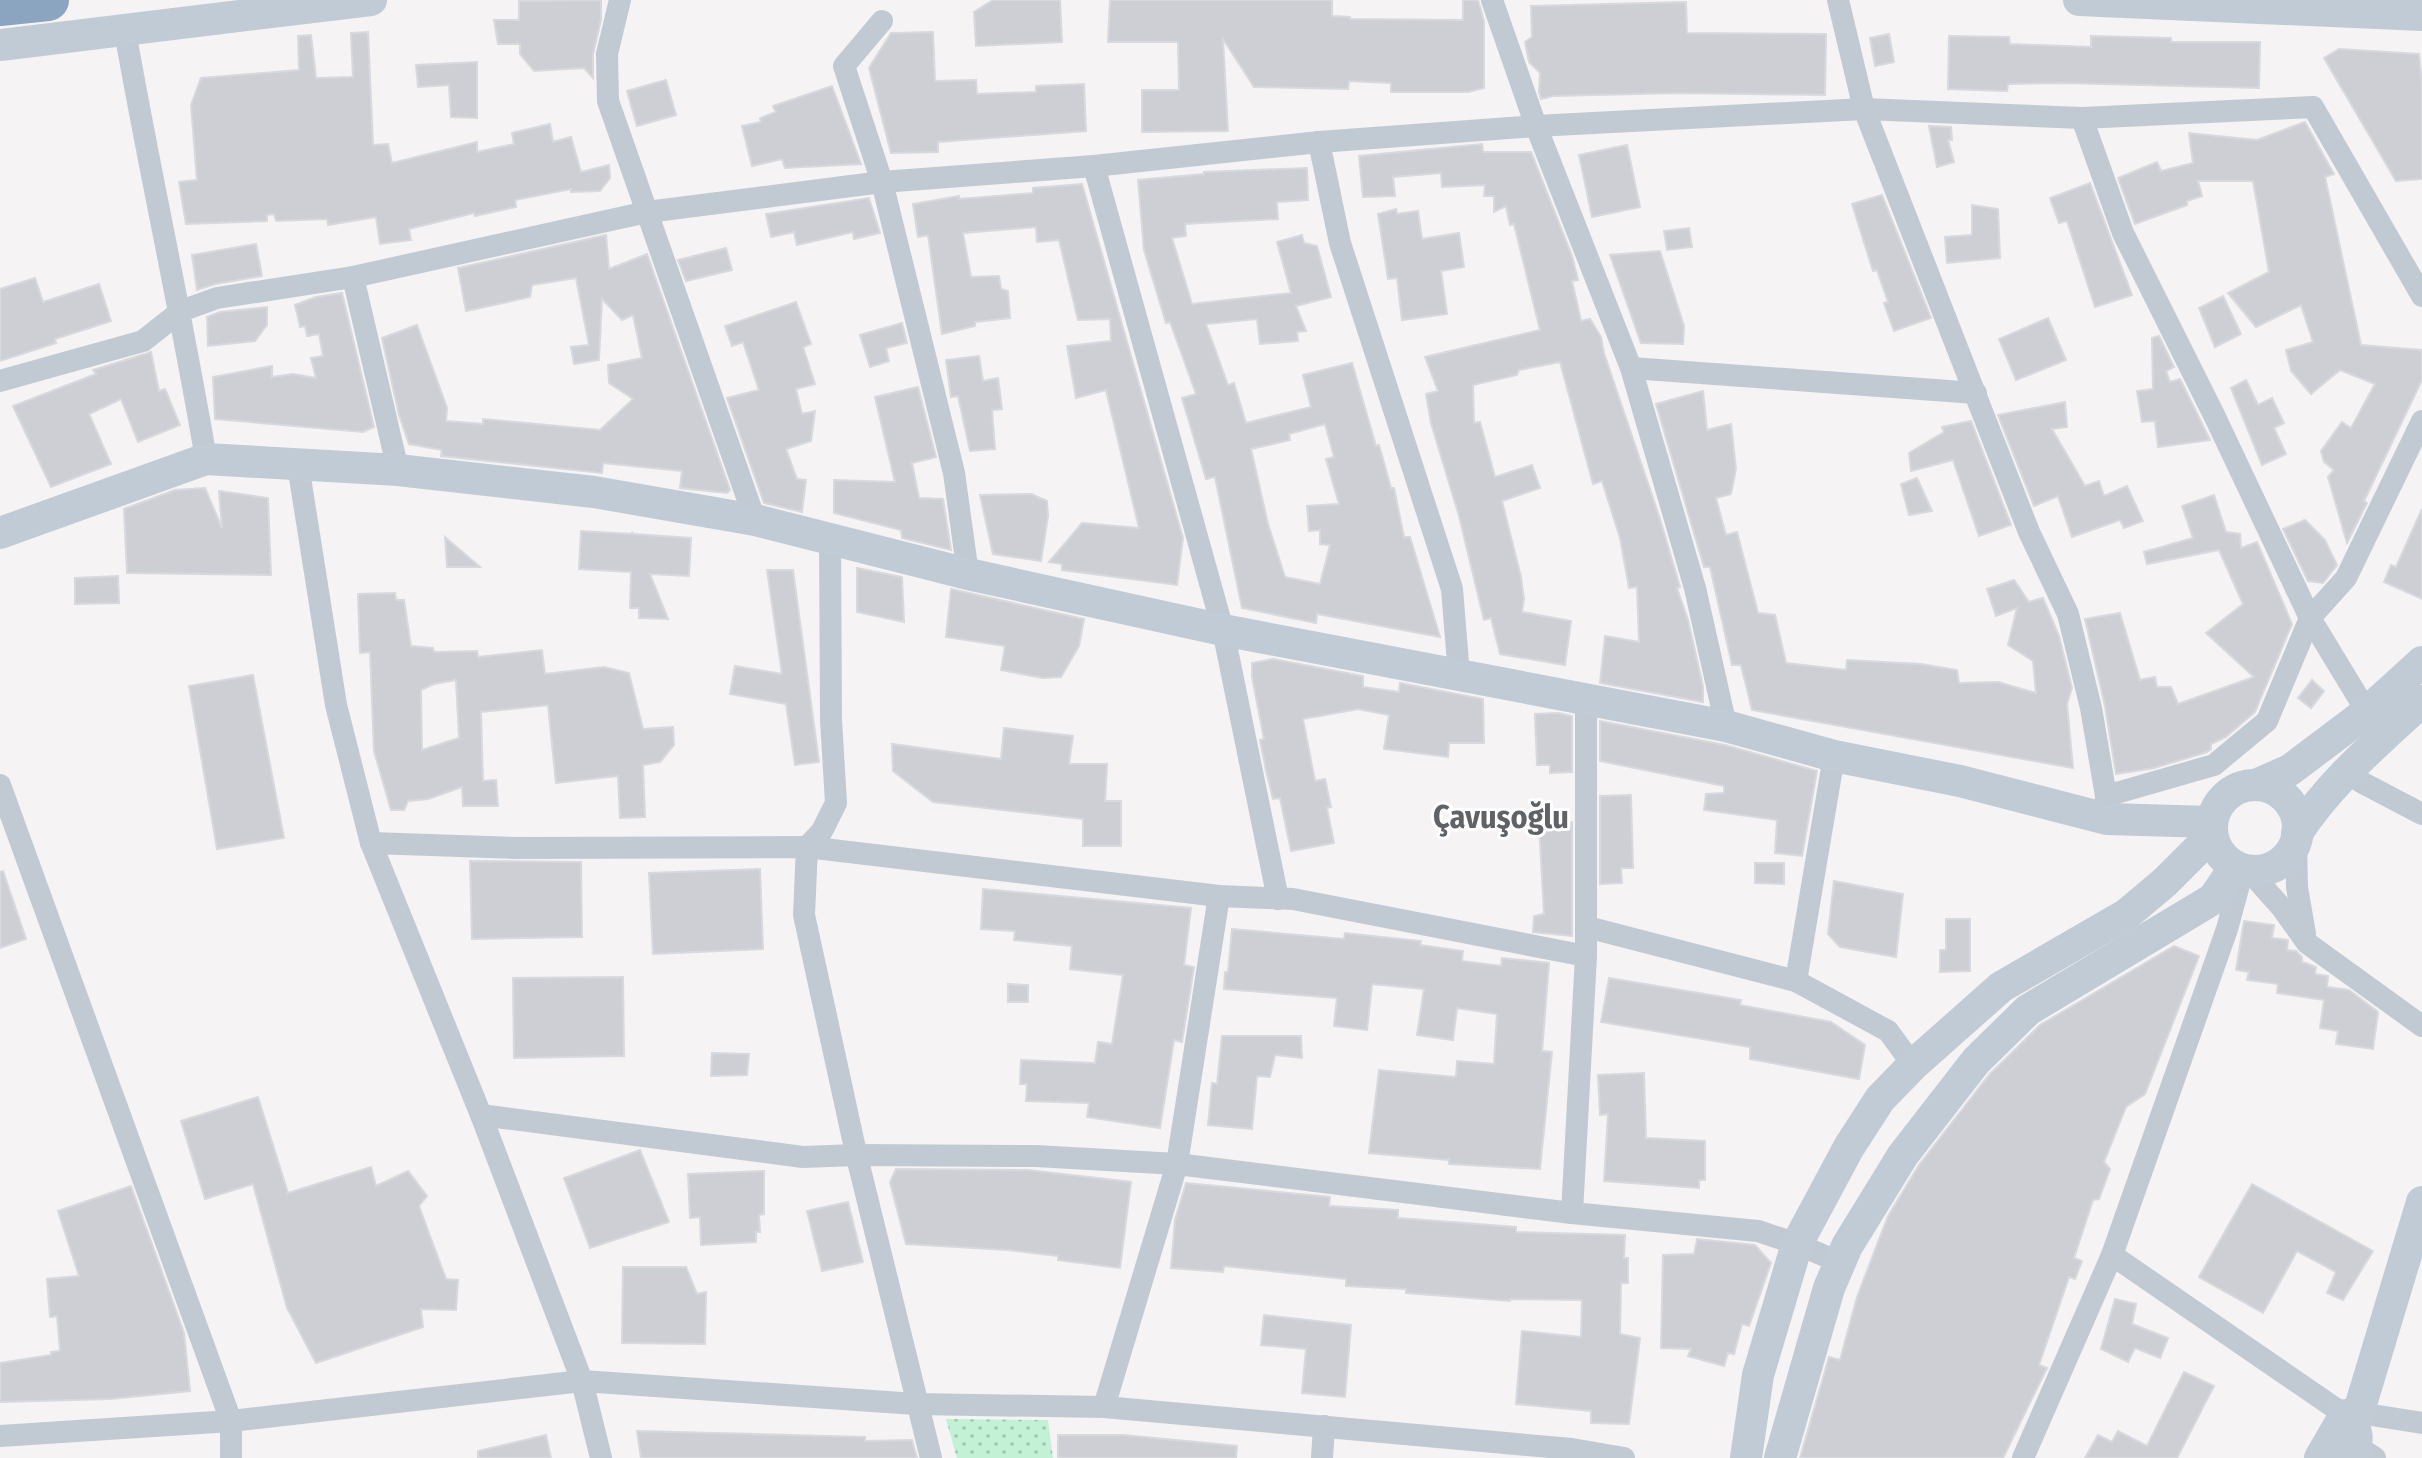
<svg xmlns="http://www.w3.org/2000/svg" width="2422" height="1458" viewBox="0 0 2422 1458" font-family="'Fira Sans Condensed',sans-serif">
<defs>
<pattern id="park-dots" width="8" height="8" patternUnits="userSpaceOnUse" patternTransform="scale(2)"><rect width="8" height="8" fill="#c3f1d5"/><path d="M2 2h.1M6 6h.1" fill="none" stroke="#a0c6b0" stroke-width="1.8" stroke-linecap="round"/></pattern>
</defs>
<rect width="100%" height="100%" fill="#f5f3f3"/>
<path fill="url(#park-dots)" d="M946,1419L1048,1420L1053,1458H957Z"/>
<g fill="#cdcfd5" stroke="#d7d9de" stroke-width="2" fill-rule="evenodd">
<path d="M601,0V20L593,54V78L584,68L534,71L520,54V44H498L494,20H519V1Z"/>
<path d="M993,0H1060L1062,42L976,46L974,12Z"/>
<path d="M1110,0H1332V16L1350,17V19L1463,20V0H1478L1484,21V88L1468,92H1391V83L1349,81L1348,89L1254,87L1223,39L1228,131L1142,132V90H1179L1178,42H1108Z"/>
<path d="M1686,2L1687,33L1826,34L1825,95L1678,93L1553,96L1541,99L1539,92L1540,73L1529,62L1525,42L1532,37L1531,6Z"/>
<path d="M368,32L373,145L388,144L392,163L477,142V152L514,144L512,133L550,124L553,142L571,137L581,172L609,165L610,178L600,191L571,192V189L515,200L516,207L475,216L474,213L409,229L411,240L380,244L376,217L328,225L327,219L276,221L274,214L267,215V221L186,224L179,182L197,180L191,105L201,78L299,70L298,36L311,35L316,78L353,77L351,33Z"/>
<path d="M933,32L935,81L976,80L977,94L1036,92V86L1084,84L1086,131L938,142V152L891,153L869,68L891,33Z"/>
<path d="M1889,34L1894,62L1875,66L1870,38Z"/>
<path d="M1949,36L2009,37L2010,44L2091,47V36L2171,38V42H2260L2259,88L2064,83L2008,84L2007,91L1948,89Z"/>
<path d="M2339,49L2419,54L2422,83V179L2396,181L2324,58Z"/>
<path d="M477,62V118L451,117L449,85L418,87L416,65Z"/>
<path d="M666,80L676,115L637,126L627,91Z"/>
<path d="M832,86L861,164L785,168L782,159L752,166L742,126L761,122L760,118L776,112L773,106Z"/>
<path d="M2305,122L2334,174L2325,177L2361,345L2422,350V380L2364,501L2367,503L2347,543L2328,477L2334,470L2324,462L2321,451L2342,422L2351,428L2375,384L2340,370L2311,394L2291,371L2286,350L2313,342L2301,305L2256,327L2228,293L2269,272L2253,181H2198L2202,196L2187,201V205L2135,224L2118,178L2157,162L2161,171L2193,163L2189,133L2257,140Z"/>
<path d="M1929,126L1951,127L1952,140H1948L1954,162L1937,167Z"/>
<path d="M1482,144L1483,152H1531L1572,256L1578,280L1572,281L1581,321L1590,319L1601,337L1604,353L1660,519L1680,587L1677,588L1688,620L1703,686V702L1600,683L1605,636L1639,642L1637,587L1629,588L1620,538L1602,481L1593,484L1560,362L1519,370L1517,375L1473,385L1474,423L1480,422L1495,477L1532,465L1540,488L1502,501L1521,577L1524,599L1522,612L1571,621L1565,665L1500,654L1491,618L1484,620L1459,516L1431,423L1426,394L1438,391L1425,357L1540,330L1514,224L1510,225L1506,206L1494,212V196H1484L1485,185L1442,187L1441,173L1393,177L1395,196L1363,197L1359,156Z"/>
<path d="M1627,145L1640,207L1592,217L1579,155Z"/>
<path d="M1307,168L1308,200L1277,202L1278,219L1185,224L1186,236L1172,238L1192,304L1291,293L1277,242L1302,235L1304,243L1317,246L1331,297L1296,306L1306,331L1297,332L1298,341L1260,344L1257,319L1206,324L1228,385L1234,383L1246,423L1311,407L1303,375L1352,363L1376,446L1379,445L1391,488H1394L1404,537H1410L1440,637L1317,614L1316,623L1242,608L1215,477L1206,479L1182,398L1196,394L1170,322L1166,323L1144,250L1138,180L1204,174V172ZM1325,424L1334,457L1326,459L1339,504L1307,506L1309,531L1320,530V544L1330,545L1320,584L1285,577L1268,524L1251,449L1290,440L1289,434Z"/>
<path d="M2090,183L2132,295L2095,307L2067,221L2059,223L2050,198Z"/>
<path d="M1082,184L1183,538L1177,585L1062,570V564L1049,562L1082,523L1139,528L1106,390L1076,398L1067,346L1111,341L1110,319L1078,320L1059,240L1037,242L1036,227L963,233L971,277L999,276L1001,289L1008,291L1010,318L975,322V326L942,334L928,235L918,237L913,204L959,196V199L1033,193V188Z"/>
<path d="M1882,195L1931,318L1894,331L1884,303L1888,302L1877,270L1873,271L1852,204Z"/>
<path d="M869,198L880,233L854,239L853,232L797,245L794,232L771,237L766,214Z"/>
<path d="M1972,205L1998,209L2000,258L1947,263L1945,237L1972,235Z"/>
<path d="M1396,209L1397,214L1418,211L1422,239L1459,233L1464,267L1441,271L1447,314L1402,320L1397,278L1388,279L1378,214Z"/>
<path d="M1689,228L1692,247L1667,250L1664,231Z"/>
<path d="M606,235L609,269L647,254L730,490L727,493L680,488L682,471L603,463L602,473L441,456L442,450L409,444L399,415L382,338L417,325L447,408L446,421L483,424V419L600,430L633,399L609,383L608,365L642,358L633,315L622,320L602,299L599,360L574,364L571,347L589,345L576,278L532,285L530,297L466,311L458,268Z"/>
<path d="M256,244L262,276L215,284L197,290L192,255Z"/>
<path d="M726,248L732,270L686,281L678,260Z"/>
<path d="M1660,251L1684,326L1683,344L1641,343L1610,255Z"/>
<path d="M35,278L43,302L99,284L111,321L55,339L56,343L0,361V289Z"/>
<path d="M342,293L374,427L363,432L215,419L213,377L272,366V377L293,374L316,378L311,358L323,356L319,334L307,336L305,326L300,327L295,305L316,297Z"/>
<path d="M2223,296L2241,334L2215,347L2199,308Z"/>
<path d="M796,302L811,344L803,347L815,384L796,389L802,414L815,411L811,441L786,449L797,479L806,480L802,512L764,503L727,398L759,390L743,342L732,346L725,326Z"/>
<path d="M267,307V325L255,341L208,346L207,317L220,312Z"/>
<path d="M2048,318L2066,360L2016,380L1999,339Z"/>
<path d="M902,323L907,343L886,348L889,361L870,367L860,335Z"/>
<path d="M2159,336L2174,367L2166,371L2170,382L2180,379L2210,440L2158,447L2155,421L2142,422L2137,391L2153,389L2152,338Z"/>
<path d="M151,352L159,391L165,389L180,425L138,442L121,399L89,414L111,464L51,487L13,406L96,374L93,370Z"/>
<path d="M979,356L983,381L998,378L1002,409L992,410L995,449L970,451L958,396L951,397L946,360Z"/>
<path d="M2246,380L2258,405L2272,398L2284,423L2274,428L2286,454L2262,465L2231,388Z"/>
<path d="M918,387L936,457L912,463L919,498L943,499L951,550L902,538L901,530L834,513V480L895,482L875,397Z"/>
<path d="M1703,391L1707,430L1731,424L1736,469L1731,494L1716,498L1726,535L1737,532L1758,613L1775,615L1786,663L1846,670L1847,660L1921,664L1957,670L1959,683L1998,682L2036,693L2033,661L2008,645L2017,608L1996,616L1987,589L2014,580L2029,602L2043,598L2059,636L2072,688L2067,704L2073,768L1752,710L1741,665H1732L1710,567H1704L1656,404Z"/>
<path d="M2065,402L2067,427L2052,429L2085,486L2099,481L2104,496L2127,486L2143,521L2124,528L2120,520L2072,537L2058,496L2034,506L1998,415Z"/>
<path d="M1971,421L2011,525L1979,536L1953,460L1911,471L1909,453L1944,432L1942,427Z"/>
<path d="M1917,478L1932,511L1909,515L1901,484Z"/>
<path d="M205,488L222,528L219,491L268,498L271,575L127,573L124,509L175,490Z"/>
<path d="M1031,494L1047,501L1048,516L1041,561L993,554L980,495Z"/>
<path d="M2214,495L2226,532L2240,534L2241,548L2257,542L2292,624L2255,712L2226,737L2211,744V749L2207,752L2154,768L2116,774L2105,706L2085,619L2120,613L2140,680L2155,677L2157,687H2171L2178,704L2254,677L2206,633L2243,604L2219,550L2147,564L2144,552L2193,538L2182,506Z"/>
<path d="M2422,509V599L2384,582L2391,565L2396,567Z"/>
<path d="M2305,520L2325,540L2337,565L2323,583L2308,581L2283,529Z"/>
<path d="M581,531L632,534V532L633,534L691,538L689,576L650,574L668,619L639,618V608H630L631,572L579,569Z"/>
<path d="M445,537L480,567H447Z"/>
<path d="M857,568L902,577L904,622L857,612Z"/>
<path d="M767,570H793L819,762L795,765L786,704L730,694L735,666L782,674Z"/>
<path d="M118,576L119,603L75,604V578Z"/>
<path d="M951,589L1084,619L1079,646L1061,677L1043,678L1001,670L1005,646L946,637Z"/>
<path d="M395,593L396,600H404L411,646L433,648L434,652L477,651L478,657L542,650L545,674L604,667L629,673L643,729L673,727L674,745L660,762L643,765L645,817L620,818L618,776L556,783L548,705L481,712L483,781L496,780L498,806H463L462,787L428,799L408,801L404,810H391L374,751L370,652L360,653L358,594ZM456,680L459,738L422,750L421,690L434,684Z"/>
<path d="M1273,659L1363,676V687L1399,692L1400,683L1483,699L1484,743H1449L1448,757L1384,749L1389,715L1358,709L1303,719L1315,781L1325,779L1331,807L1327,808L1334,843L1291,851L1280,798L1273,799L1266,771L1260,740L1264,739L1252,677V663Z"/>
<path d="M253,675L284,838L217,849L189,686Z"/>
<path d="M2312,680L2324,691L2311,708L2298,698Z"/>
<path d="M1558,713L1572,716V772L1550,773V765H1537L1535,714Z"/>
<path d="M1600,721L1725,745L1817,771L1802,856L1775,853L1777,820L1704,810L1706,794L1724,793V786L1600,761Z"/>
<path d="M1004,728L1073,736L1069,764H1107L1105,801H1121V846H1083V819L933,802L893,771L892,744L1001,759Z"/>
<path d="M1631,795L1633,868H1621L1622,883L1600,884V796Z"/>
<path d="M1572,822V936L1533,932L1534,916L1544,914L1539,824Z"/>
<path d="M470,861L581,862L582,937L472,939Z"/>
<path d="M1755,863H1784V884L1755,883Z"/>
<path d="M760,869L763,949L653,954L649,873Z"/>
<path d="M3,871L26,939L0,948V872Z"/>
<path d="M1834,881L1903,894L1896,957L1840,947L1828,934Z"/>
<path d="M983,889L1191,908L1184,965L1194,967L1182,1042L1174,1040L1160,1128L1087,1117L1089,1103L1026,1101L1027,1084H1020L1021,1060L1095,1063L1098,1042L1112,1044L1123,975L1070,969L1072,946L1014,940L1015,931L981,929Z"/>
<path d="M1946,919H1970V971L1940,972V950H1946Z"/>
<path d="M2244,921L2274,925L2272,938L2288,940L2287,950L2296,951L2302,957V962L2316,967L2315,974L2328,976L2327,987L2349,990L2378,1012L2373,1049L2336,1044L2338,1031L2320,1028L2324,1000L2277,993L2278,984L2247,980L2249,972L2236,970Z"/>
<path d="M1232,929L1344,939L1345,933L1421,941L1420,945L1463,951L1462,961L1501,966L1502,958L1549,963L1542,1051L1552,1052L1540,1169L1449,1164V1160L1369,1153L1379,1070L1456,1077L1457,1061L1494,1064L1497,1014L1457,1008L1453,1040L1417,1035L1424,989L1372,984L1367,1030L1334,1026L1337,998L1224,989L1225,972H1228Z"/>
<path d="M2174,946L2199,956L2145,1094L2126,1107L2104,1162L2110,1169L2099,1199L2093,1200L2074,1258L2082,1261L2075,1279L2069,1277L2039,1365L2047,1368L2003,1458H1800L1829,1357L1840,1360L1857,1297L1888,1216L1919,1165L1989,1075L2040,1025Z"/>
<path d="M623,977L624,1056L514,1058L513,978Z"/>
<path d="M1609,978L1741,1000L1740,1005L1831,1022L1865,1045L1859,1079L1750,1059V1047L1601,1022Z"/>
<path d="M1008,984L1028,985V1002H1008Z"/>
<path d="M1222,1036H1301L1302,1058L1275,1055L1270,1077L1257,1076L1252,1129L1208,1125L1212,1083L1217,1084Z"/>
<path d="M712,1053L749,1054L747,1075L711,1076Z"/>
<path d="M1644,1073L1646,1138L1705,1141V1180H1699V1188L1604,1181L1608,1114L1600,1115L1598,1075Z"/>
<path d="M258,1097L288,1193L371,1167L376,1186L408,1171L427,1196L419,1206L446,1279L458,1280L456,1310L421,1309L423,1327L316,1363L287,1308L253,1184L205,1199L181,1121Z"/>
<path d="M640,1150L669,1222L590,1248L564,1178Z"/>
<path d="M896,1169L1028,1170L1131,1182L1120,1268L1058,1260V1256L1008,1250L906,1244L890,1182Z"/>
<path d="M764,1171V1214L759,1215L760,1232H756V1242L701,1245L700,1217L690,1218L688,1174Z"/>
<path d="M1186,1183L1330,1197L1329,1206L1398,1210V1218L1516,1227V1232L1625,1235L1624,1258H1628V1283H1621L1620,1334L1640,1338L1629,1424L1591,1423V1411L1516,1404L1522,1331L1581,1337L1582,1300L1510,1299V1301L1406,1293V1289L1346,1286V1279L1224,1266L1223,1272L1171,1268L1175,1220Z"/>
<path d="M2252,1184L2373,1251L2343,1300L2327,1293L2336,1272L2297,1251L2263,1313L2199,1277Z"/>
<path d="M131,1186L184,1333L190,1391L110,1399L0,1402V1363L51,1355V1352L60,1351L57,1316L50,1317L47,1279L79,1276L58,1211Z"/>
<path d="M848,1202L863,1262L822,1271L807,1211Z"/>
<path d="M1697,1239L1755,1245L1771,1263L1749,1326L1742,1324L1734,1354L1728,1353L1724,1366L1688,1356L1691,1349L1661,1348L1663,1255L1694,1254Z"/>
<path d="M623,1267H686L697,1294L706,1292L705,1344L622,1343Z"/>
<path d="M2115,1299L2136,1304L2132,1324L2168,1338L2160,1358L2135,1348L2128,1362L2101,1349Z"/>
<path d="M1264,1315L1351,1325L1345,1397L1302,1393L1306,1349L1261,1345Z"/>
<path d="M2184,1372L2214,1386L2177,1458H2085L2098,1435L2112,1442L2118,1431L2147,1446Z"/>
<path d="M637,1431L865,1437V1441L912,1440L917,1458H641Z"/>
<path d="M546,1435L551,1458H478V1451Z"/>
<path d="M1058,1435H1123L1237,1446L1236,1458H1058Z"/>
</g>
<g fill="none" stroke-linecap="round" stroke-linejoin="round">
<g stroke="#c1cad2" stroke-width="22">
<path d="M620,0L607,54L608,101L755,520"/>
<path d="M1492,0L1536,126L1631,368L1695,588L1726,726"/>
<path d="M1838,0L1864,109L2029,532L2068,614L2091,708L2106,796L2107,819"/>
<path d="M882,21L844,66L882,182L954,473L968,574"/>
<path d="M125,31C150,174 182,316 206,459"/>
<path d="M2082,118L2313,107L2422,296"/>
<path d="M1319,142L1536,126L1864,109L2082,118L2123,233L2215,417L2310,618L2367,712"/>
<path d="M1094,166L1223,630L1278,899"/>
<path d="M353,277L398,470"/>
<path d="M1631,368L1976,393"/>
<path d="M0,381L143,341L181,311L217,298L353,277L647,212L882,182L1094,166L1319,142L1340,243L1452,589L1459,675"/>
<path d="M298,465L336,705L371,843L481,1115L582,1381L601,1458"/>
<path d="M830,538L831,720L836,803L822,831L807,847L804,915L856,1153L931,1458"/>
<path d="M2346,770L2361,782L2422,814"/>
<path d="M0,785L231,1421V1458"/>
<path d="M2106,796L2214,765L2267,721L2310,618L2346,578L2422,421"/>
<path d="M371,843L515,848L807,847L1219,896L1293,899L1586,956"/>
<path d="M2296,844L2297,887L2305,934"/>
<path d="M2250,872L2282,908L2307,943L2422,1026"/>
<path d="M1587,927L1796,981L1888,1031L1913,1065"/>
<path d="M1796,981L1834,756"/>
<path d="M481,1115L803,1157L857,1155L1036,1156L1177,1164L1572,1213L1758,1231L1797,1244L1839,1262"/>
<path d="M1572,1213L1586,956V698"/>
<path d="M2112,1255L2345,1415"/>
<path d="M1104,1407L1572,1449L1624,1458"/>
<path d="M2359,1413L2422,1423"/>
<path d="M0,1436L231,1421L582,1381L916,1404L1104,1407L1177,1164L1219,896"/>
<path d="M2357,1446L2375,1458"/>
<path d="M1322,1458L1324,1426"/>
<path d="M2023,1458L2112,1255L2227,929L2243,870"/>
</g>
<g stroke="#c1cbd6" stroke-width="32">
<path d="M2079,0L2422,15"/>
<path d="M0,45L371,0"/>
<path d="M0,533L206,459L398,470L594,492L755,520L968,574L1223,630L1726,726L1834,756L1960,781L2107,819L2211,822"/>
<circle cx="2255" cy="828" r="43"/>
<path d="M2256,785L2290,770L2367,712L2422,662"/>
<path d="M2297,833C2331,781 2377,743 2422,701"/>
<path d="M2355,1424L2422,1202"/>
<path d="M1746,1458L1758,1375L1797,1244L1849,1147L1880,1099L1913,1065L2001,987L2127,914L2165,882L2212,835"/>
<path d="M1780,1458L1829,1288L1847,1246L1903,1155L1976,1061L2028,1010L2213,899L2235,867"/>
<path d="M2320,1458L2345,1415C2359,1428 2360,1442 2350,1458"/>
</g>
<path stroke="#8ba5c1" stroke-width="42" d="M0,5L48,0"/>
</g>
<g text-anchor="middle" stroke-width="6" stroke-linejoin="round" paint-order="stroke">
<g font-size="32" font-weight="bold" fill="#5f6368" stroke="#fff">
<text x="1501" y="828">Çavuşoğlu</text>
</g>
</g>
</svg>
